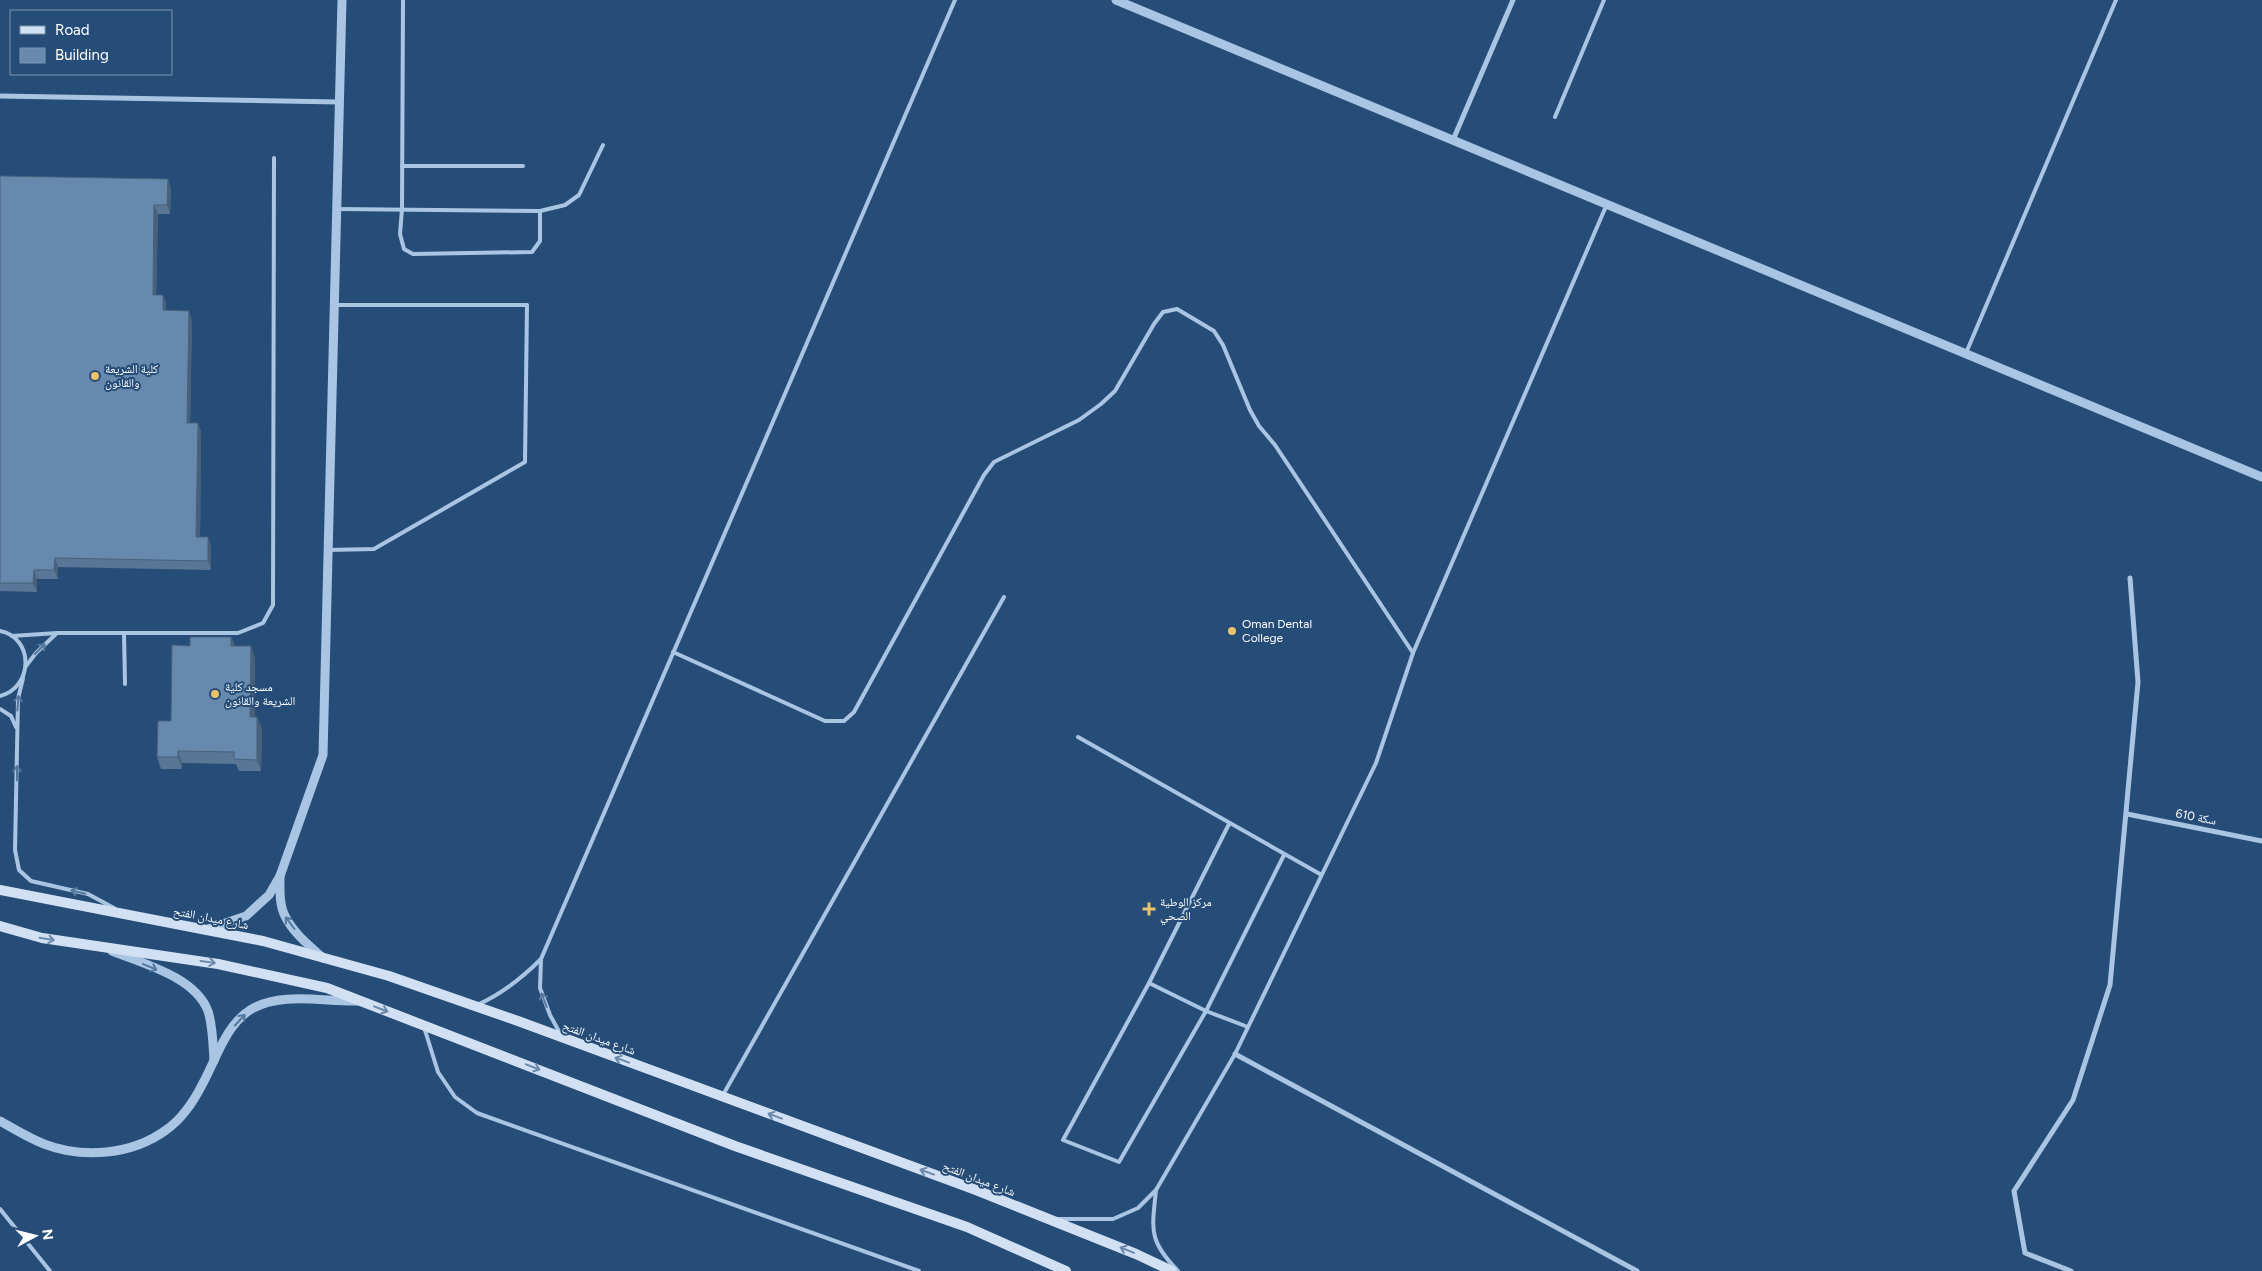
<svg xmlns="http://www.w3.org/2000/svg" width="2262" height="1271" viewBox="0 0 2262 1271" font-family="Figtree,'Noto Naskh Arabic',sans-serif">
<rect width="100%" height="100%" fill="#264d78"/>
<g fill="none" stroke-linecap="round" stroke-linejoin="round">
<g stroke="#a9c5e3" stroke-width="4">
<path d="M403,0L402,209L400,234L404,249L413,254L532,252L540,241V211"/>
<path d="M1555,117L1604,0"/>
<path d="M402,166H523"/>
<path d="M337,209L540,211L565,205L579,195L603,145"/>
<path d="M1966,353L2116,0"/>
<path d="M328,550L374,549L525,462L527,305H335"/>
<path d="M0,631C35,638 33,688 0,696"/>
<path d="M124,633L125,684"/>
<path d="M12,636L57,633H238L263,623L273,605L274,158"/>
<path d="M673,652L825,721H844L854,712L984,475L994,462L1079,420L1101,404L1115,391L1154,324L1163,312L1177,309L1214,331L1223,345L1250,410L1259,426L1275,445L1413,653"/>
<path d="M26,666L36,653L57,633"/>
<path d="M23,678L18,699L15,850L19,870L31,881L88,894L114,908"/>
<path d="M0,709L11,716L16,727"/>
<path d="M1078,737L1320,874"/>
<path d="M1229,824L1149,983L1063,1140L1119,1162L1206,1011L1284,855"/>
<path d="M1149,983L1206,1011L1248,1027"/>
<path d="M477,1005C502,994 522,978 541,959"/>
<path d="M424,1027L438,1072L455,1097L477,1113L919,1271"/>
<path d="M561,1035L550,1015L540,988L541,959L955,0"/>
<path d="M723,1095L1004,597"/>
<path d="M1156,1190C1152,1230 1148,1240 1178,1271"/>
<path d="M0,1209L50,1271"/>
<path d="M1056,1219H1113L1138,1208L1156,1190L1235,1054L1376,763L1413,653L1607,204"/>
</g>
<g stroke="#a9c5e3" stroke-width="5">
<path d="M0,96L339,102"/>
<path d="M1453,140L1513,0"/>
<path d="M2127,814L2262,841"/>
<path d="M1235,1054L1637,1271"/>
<path d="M2071,1271L2025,1253L2014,1191L2073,1100L2110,985L2138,682L2130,578"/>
</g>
<g stroke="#a9c5e3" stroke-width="9">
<path d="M1116,0L2262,477"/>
<path d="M280,876C280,889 279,905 285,916C293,933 310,946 323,958"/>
<path d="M205,930L246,916L269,895L280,876L323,755L342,0"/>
<path d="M112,951C144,964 195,977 208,1011C213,1027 213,1045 214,1061"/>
<path d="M0,1121C14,1129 29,1138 44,1144C83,1159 132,1155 166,1130C182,1119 195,1099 203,1083C216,1059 226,1025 250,1010C280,991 324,1002 358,1001"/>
</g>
<g stroke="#d1e1f3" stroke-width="10">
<path d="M0,890L263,941L389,976L518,1021L976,1190L1136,1254L1172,1271"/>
<path d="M0,926L42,938L218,964L327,988L735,1146L967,1227L1066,1271"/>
</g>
</g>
<g fill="#597696">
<path d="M0,176L171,188L170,214H158L156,295H163L166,304V310L192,320L190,423H198L201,432L200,537L211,546V570L58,567V579H37V592L0,591Z"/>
<path d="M231,637L235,646L255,658V717H257L262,729L261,771H239L236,764L182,763V769H161L157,757L171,721L190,646Z"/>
</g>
<g fill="#48607a">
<path d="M168,179L171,188L170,214L167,205Z"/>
<path d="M154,205L158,214L156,304L153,295Z"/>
<path d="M163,295L166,304V319L163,310Z"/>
<path d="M189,311L192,320L190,432L187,423Z"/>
<path d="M198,423L201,432L200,546L196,537Z"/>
<path d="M208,537L211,546V570L208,561Z"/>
<path d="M55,558L58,567V579L54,570Z"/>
<path d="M34,570L37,579V592L33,583Z"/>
<path d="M231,637L236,649L231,646Z"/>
<path d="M251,646L255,658V729L250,717Z"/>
<path d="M257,717L262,729L261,771L257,760Z"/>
<path d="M178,751L182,763V769L178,757Z"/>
</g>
<g fill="#6789ae" stroke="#48607a">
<path d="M0,176L168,179L167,205H154L153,295H163V310L189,311L187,423H198L196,537H208V561L55,558L54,570H34L33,583H0Z"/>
<path d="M190,637H231V646H251L250,717H257V760L234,759V752L178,751V757H157L158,721H171L172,645L190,646Z"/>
</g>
<defs><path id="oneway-shaft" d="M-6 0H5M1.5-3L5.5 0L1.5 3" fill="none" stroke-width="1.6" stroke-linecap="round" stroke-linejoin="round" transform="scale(1.25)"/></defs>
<g stroke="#54779d">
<use href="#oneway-shaft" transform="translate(40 649) rotate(-45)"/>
<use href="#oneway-shaft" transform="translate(18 703) rotate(-85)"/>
<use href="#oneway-shaft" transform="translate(17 773) rotate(-90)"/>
<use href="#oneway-shaft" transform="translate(78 892) rotate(-167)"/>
<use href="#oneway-shaft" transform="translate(290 923) rotate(-127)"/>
<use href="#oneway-shaft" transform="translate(150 967) rotate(23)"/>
<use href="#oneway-shaft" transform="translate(544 1000) rotate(-111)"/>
<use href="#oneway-shaft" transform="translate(240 1020) rotate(-47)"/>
</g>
<g stroke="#6a88a9">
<use href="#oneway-shaft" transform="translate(47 939) rotate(10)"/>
<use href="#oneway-shaft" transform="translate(208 962) rotate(8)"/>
<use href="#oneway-shaft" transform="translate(381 1009) rotate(21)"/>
<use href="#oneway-shaft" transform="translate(622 1060) rotate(-160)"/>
<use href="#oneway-shaft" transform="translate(533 1067) rotate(21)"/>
<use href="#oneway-shaft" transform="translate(775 1116) rotate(-160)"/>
<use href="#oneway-shaft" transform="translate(927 1172) rotate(-160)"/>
<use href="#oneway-shaft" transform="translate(1127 1250) rotate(-158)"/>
</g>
<g fill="#ebc36f" stroke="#264d78" stroke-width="2">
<circle cx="95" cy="376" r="5"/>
<circle cx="1232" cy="631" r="5"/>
<circle cx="215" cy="694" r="5"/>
<path d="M1146.5 901.5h5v5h5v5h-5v5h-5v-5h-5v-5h5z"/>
</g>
<g text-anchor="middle" stroke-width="4" stroke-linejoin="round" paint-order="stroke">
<g font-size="12" fill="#fff" stroke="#264d78" text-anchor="start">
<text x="105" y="373">كلية الشريعة<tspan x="105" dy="14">والقانون</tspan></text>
<text x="1242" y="628">Oman Dental<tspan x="1242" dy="14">College</tspan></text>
<text x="225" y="691">مسجد كلية<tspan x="225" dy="14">الشريعة والقانون</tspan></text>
<text x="1160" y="906">مركز الوطية<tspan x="1160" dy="14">الصحي</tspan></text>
</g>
<g font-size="12" fill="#fff" stroke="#264d78">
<text transform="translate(2196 817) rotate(11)" y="4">سكة 610</text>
<text transform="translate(211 918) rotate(11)" y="4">شارع ميدان الفتح</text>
<text transform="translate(599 1038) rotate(20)" y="4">شارع ميدان الفتح</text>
<text transform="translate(979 1179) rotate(21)" y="4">شارع ميدان الفتح</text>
</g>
</g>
<rect x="10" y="10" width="162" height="65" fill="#264d78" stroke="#7d94ae"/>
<rect x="20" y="26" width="25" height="8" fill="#d1e1f3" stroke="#7d94ae"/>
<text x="55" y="35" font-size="15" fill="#ffffff">Road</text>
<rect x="20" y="48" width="25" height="15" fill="#6789ae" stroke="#7d94ae"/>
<text x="55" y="60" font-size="15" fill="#ffffff">Building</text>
<g transform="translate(35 1236) rotate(83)" stroke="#264d78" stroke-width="4" paint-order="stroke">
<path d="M0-4L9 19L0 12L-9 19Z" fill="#ffffff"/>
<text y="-8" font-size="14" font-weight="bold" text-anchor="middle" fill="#ffffff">N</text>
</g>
</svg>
